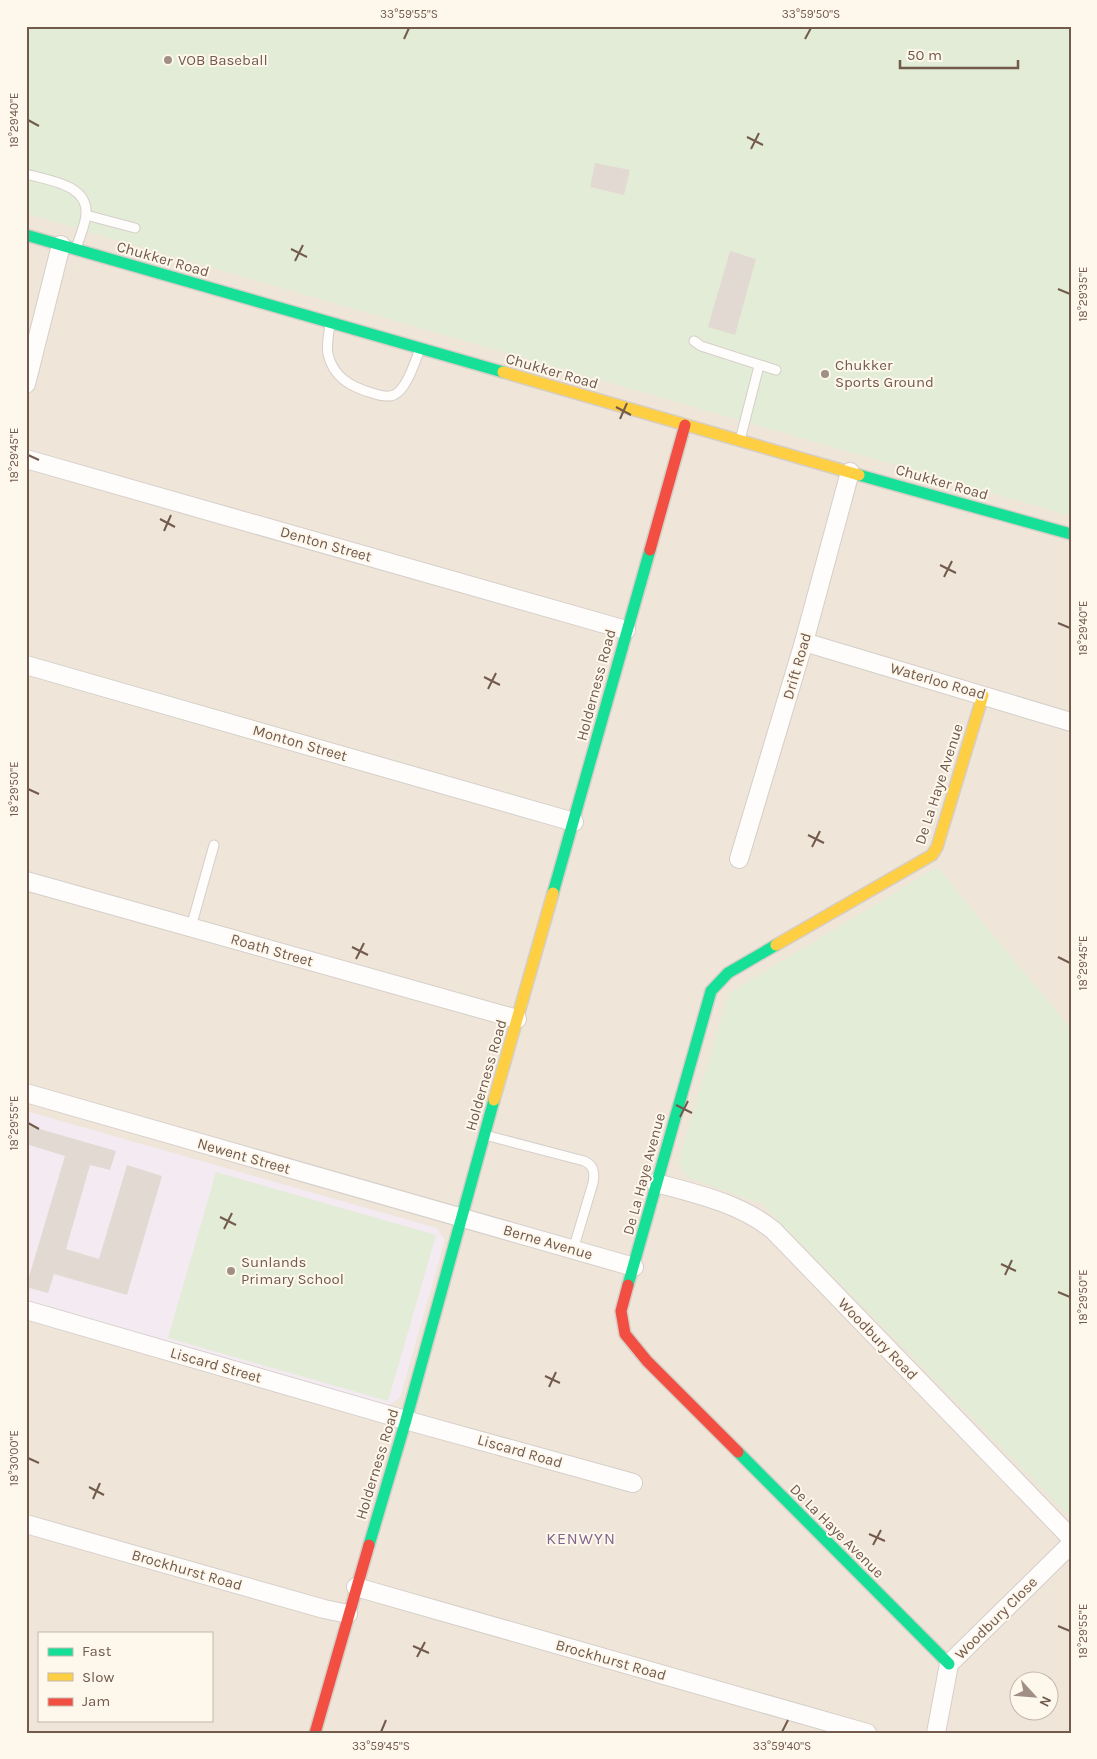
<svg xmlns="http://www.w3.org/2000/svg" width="1097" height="1759" viewBox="0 0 1097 1759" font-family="Karla,sans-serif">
<rect width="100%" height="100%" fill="#f6f2eb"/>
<path fill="#efe5d9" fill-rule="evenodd" d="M26,26H1071V1733H26ZM39,1633H211V1720H39ZM1020,1682H1050V1712H1020Z"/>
<path fill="#f3eaf2" d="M26,1111L437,1228L445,1240L400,1398L388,1406L26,1302Z"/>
<g fill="#e3ecd6">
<path d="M26,26H1071V516L102,236L26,213Z"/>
<path d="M937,867L1071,1029V1518L762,1204L686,1177L678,1162L729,993Z"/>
<path d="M216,1172L436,1235L388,1401L168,1338Z"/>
</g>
<g fill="#e2dad2">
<path d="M595,163L630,170L624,195L590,187Z"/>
<path d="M730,251L756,259L735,335L708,327Z"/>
<path d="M26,1125L116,1151L110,1170L90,1165L66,1249L99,1259L127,1165L162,1176L127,1295L54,1274L48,1293L26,1287L65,1156L26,1144Z"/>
</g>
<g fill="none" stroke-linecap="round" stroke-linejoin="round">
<g stroke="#d5cfc9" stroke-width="11">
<g id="lane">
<path d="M26,174C47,180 89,184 86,215C85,226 79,238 76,249"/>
<path d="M86,215L135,228"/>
<path d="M330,324C329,333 326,345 328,354C333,377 351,387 372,393C378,395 387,398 394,395C407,389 415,361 420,349"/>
<path d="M694,341L701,346L776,370"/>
<path d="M740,440L759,366"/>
<path d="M191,927L214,845"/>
<path d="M485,1135L584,1161C594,1165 595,1173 593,1183L573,1250"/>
</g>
</g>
<g stroke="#d5cfc9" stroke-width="20">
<g id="street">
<path d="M26,384L61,245"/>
<path d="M26,459L626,630"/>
<path d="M804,642L1071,722"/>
<path d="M26,665L574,822"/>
<path d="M739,859L804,642L850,472"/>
<path d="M26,881L517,1019"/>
<path d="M26,1093L634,1267"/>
<path d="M656,1183C697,1194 739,1203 773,1230L1071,1538"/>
<path d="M26,1310L416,1423L633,1483"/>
<path d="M26,1524L324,1609L348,1614"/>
<path d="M356,1587L867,1733"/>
<path d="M936,1733L949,1664L1071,1544"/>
</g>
</g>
<g stroke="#d5cec7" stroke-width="14">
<g id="fast">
<path d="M26,235L503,372"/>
<path d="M859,475L1071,534"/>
<path d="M553,893L650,550"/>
<path d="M628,1285L711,991L728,973L776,945"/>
<path d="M738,1452L949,1664"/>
<path d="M369,1545L406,1420L494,1100"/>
</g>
</g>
<g stroke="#d5cec7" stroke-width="14">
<g id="slow">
<path d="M503,372L859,475"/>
<path d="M776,945L932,855L937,847L983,695"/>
<path d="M494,1100L553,893"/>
</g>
</g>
<g stroke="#d5cec7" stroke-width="14">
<g id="jam">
<path d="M650,550L685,425"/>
<path d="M628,1285L621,1311L625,1334L647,1361L738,1452"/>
<path d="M315,1733L369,1545"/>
</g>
</g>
<use href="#lane" stroke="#fefdfc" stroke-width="9"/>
<use href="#street" stroke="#fefdfc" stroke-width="18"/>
<use href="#fast" stroke="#16e098" stroke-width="11"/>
<use href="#slow" stroke="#ffcf43" stroke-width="11"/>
<use href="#jam" stroke="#f24e42" stroke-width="11"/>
</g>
<path fill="none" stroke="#725a4d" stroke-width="2" d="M404,39L409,28M805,39L811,28M28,120L39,126M747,137L763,145M751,149L759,133M291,249L307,257M295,261L303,245M1058,289L1070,294M616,407L631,415M620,419L627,403M28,455L39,460M160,519L175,527M164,531L171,515M940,565L956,573M944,577L952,561M1058,623L1070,628M484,677L500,685M488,689L496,673M28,789L39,794M808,835L824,843M812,847L820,831M352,947L368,955M1058,957L1070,963M356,959L364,943M676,1105L692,1113M680,1117L688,1101M28,1123L39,1129M220,1217L236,1225M224,1229L232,1213M1001,1264L1016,1271M1005,1275L1012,1260M1058,1292L1070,1297M545,1376L560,1383M549,1387L556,1372M28,1458L39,1463M89,1487L104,1495M93,1499L100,1483M869,1534L885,1541M873,1545L881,1530M1058,1626L1070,1631M413,1646L429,1653M417,1657L425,1642M381,1732L386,1720M782,1732L788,1720"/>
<g fill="#a08f84" stroke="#fef7ec" stroke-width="2">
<circle cx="168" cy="60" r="5"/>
<circle cx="825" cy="374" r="5"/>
<circle cx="231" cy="1271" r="5"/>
</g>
<g text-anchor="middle" stroke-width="4" stroke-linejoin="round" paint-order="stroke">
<g font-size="15" fill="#725a4d" stroke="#fef7ec" text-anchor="start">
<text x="178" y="65">VOB Baseball</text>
<text x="835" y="370">Chukker<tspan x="835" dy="17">Sports Ground</tspan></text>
<text x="241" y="1267">Sunlands<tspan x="241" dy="17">Primary School</tspan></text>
</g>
<g font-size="15" fill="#725a4d" stroke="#fef7ec">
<text transform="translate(163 259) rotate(16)" y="5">Chukker Road</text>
<text transform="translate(552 371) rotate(16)" y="5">Chukker Road</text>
<text transform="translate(942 482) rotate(16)" y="5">Chukker Road</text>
<text transform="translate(326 544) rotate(16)" y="5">Denton Street</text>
<text transform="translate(797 666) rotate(-74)" y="5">Drift Road</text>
<text transform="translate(938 681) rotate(16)" y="5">Waterloo Road</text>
<text transform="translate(596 685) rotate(-75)" y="5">Holderness Road</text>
<text transform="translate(300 743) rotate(16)" y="5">Monton Street</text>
<text transform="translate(939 784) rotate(-72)" y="5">De La Haye Avenue</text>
<text transform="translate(272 950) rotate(16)" y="5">Roath Street</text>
<text transform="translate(486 1075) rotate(-74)" y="5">Holderness Road</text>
<text transform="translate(244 1156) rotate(16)" y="5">Newent Street</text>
<text transform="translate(644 1174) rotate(-75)" y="5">De La Haye Avenue</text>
<text transform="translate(548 1242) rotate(16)" y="5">Berne Avenue</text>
<text transform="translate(878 1339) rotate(46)" y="5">Woodbury Road</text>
<text transform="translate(216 1365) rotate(16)" y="5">Liscard Street</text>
<text transform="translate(520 1451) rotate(16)" y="5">Liscard Road</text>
<text transform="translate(377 1464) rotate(-73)" y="5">Holderness Road</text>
<text transform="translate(837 1531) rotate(45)" y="5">De La Haye Avenue</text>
<text transform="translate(187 1570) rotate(16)" y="5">Brockhurst Road</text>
<text transform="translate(996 1618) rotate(-45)" y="5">Woodbury Close</text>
<text transform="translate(611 1660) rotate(16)" y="5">Brockhurst Road</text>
</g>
<g font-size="16" letter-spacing="1" fill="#80658e" stroke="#fef7ec">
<text x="581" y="1544">KENWYN</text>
</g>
</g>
<rect width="1097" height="1759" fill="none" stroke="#fef7ec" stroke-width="55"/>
<rect x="38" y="1632" width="175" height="90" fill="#fef7ec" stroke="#c6b8ac"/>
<rect x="48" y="1648" width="25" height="8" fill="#16e098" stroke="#c6b8ac"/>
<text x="82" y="1656" font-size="15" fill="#725a4d">Fast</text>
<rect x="48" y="1673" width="25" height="8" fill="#ffcf43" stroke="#c6b8ac"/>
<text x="82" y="1682" font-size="15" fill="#725a4d">Slow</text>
<rect x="48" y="1698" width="25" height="8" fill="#f24e42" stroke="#c6b8ac"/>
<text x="82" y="1706" font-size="15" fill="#725a4d">Jam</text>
<g transform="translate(1034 1696) rotate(116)"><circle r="24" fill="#fef7ec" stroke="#c6b8ac"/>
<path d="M0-4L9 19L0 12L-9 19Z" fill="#a08f84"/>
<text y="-8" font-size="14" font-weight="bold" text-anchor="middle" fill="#725a4d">N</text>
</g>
<path d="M900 60v8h118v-8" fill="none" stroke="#725a4d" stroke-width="2.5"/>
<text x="907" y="60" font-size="15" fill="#725a4d" stroke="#fef7ec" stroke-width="4" paint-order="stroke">50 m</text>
<rect x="28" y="28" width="1042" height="1704" fill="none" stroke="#725a4d" stroke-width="2"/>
<g font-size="12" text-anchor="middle" fill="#725a4d">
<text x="409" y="18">33°59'55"S</text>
<text x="811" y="18">33°59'50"S</text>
<text transform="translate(14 120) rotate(-90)" y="4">18°29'40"E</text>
<text transform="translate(1083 294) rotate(-90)" y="4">18°29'35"E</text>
<text transform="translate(14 455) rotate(-90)" y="4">18°29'45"E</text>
<text transform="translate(1083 628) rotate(-90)" y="4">18°29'40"E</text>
<text transform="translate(14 789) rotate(-90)" y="4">18°29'50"E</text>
<text transform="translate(1083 963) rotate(-90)" y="4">18°29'45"E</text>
<text transform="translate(14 1123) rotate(-90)" y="4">18°29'55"E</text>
<text transform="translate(1083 1297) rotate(-90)" y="4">18°29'50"E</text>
<text transform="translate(14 1458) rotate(-90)" y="4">18°30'00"E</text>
<text transform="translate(1083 1631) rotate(-90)" y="4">18°29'55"E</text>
<text x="381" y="1750">33°59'45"S</text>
<text x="782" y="1750">33°59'40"S</text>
</g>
</svg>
